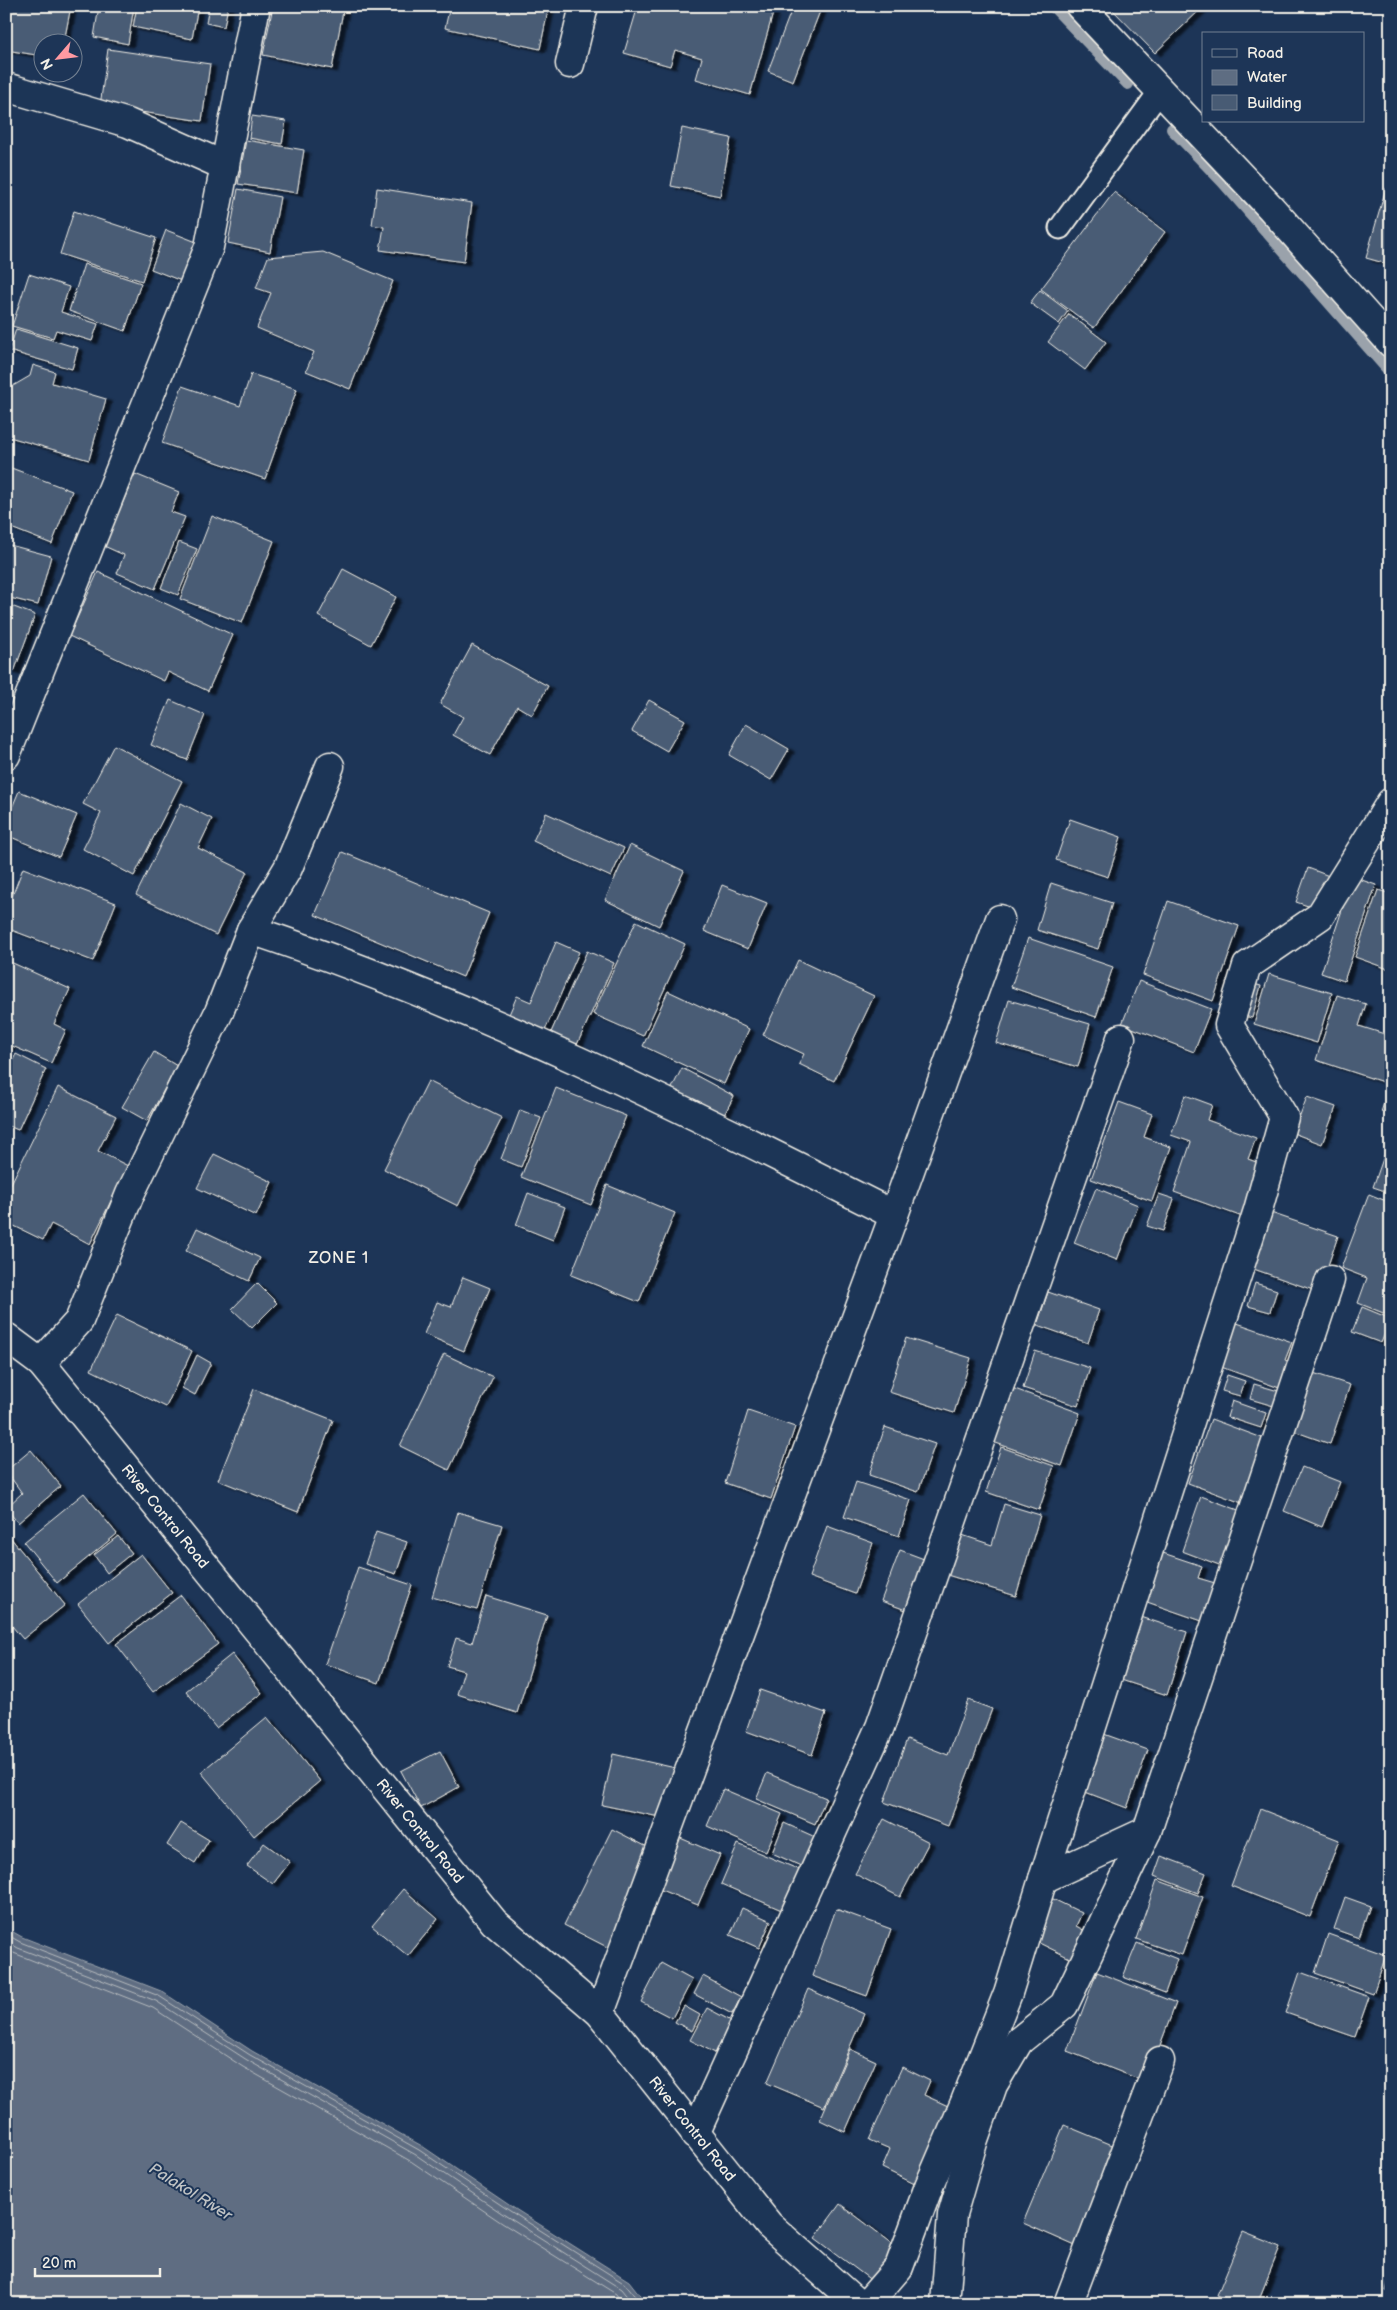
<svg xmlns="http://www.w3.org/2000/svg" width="1397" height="2310" viewBox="0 0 1397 2310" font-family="'Balsamiq Sans',sans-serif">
<defs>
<filter id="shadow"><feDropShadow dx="5.5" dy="3" stdDeviation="1" flood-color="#0009"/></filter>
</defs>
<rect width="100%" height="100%" fill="#1d3557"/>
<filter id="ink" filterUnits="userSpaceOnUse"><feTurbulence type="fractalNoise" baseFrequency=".02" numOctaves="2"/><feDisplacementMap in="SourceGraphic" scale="10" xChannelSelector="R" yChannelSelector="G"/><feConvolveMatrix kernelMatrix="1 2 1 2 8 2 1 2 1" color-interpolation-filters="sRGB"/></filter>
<g filter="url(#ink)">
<path fill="#5e6d82" stroke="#9aa2ab" d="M6,1928L22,1937L161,1991L252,2051L422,2146L512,2207L629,2281L647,2304H6Z"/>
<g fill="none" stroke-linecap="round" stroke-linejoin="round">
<g stroke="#b8bcbf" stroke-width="1">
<path d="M6,1934L20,1942L159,1996L250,2055L419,2150L510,2211L625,2284L641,2304"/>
<path d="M6,1941L18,1948L156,2001L247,2060L416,2155L506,2216L621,2289L633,2304"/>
<path d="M6,1950L153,2008L243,2067L412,2162L502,2223L616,2294L623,2304"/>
</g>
<g stroke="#9aa2ab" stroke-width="12">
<path d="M1053,6L1128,84"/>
<path d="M1172,129L1222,181L1391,373"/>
</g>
</g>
<g fill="#485b74" stroke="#f4f1e8" filter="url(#shadow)">
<path d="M6,6H71L64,42H42V56L6,50Z"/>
<path d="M99,6H134L128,44L94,37Z"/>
<path d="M137,6H198L192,39L133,27Z"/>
<path d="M209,6H228L224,27L206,23Z"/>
<path d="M273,6H344L332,69L263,55Z"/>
<path d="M450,6H549L540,49L445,28Z"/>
<path d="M638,6H775L750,95L696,79L702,58L675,50L670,66L624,53Z"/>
<path d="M793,6H822L793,81L768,71Z"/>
<path d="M1109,6H1204L1155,53Z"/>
<path d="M108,49L210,64L202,121L100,106Z"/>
<path d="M252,116L286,121L282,144L249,138Z"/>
<path d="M682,128L731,138L720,196L671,186Z"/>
<path d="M246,140L304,150L297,193L238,184Z"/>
<path d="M377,188L472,203L464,262L380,250L384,227L372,225Z"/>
<path d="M1386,188L1391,189V265L1366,258Z"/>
<path d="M238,189L280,197L270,252L228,243Z"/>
<path d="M1114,192L1165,232L1094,328L1041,289Z"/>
<path d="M74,211L156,238L142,281L60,254Z"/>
<path d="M166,230L199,243L184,282L151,269Z"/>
<path d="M323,252L393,281L350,389L306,371L314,352L257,328L271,293L256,288L268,257Z"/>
<path d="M84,264L141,283L125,331L69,311Z"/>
<path d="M29,274L69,287L61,312L98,324L92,341L56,330L53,338L12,326Z"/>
<path d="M1040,290L1068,311L1059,324L1030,303Z"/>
<path d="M1069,314L1106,342L1085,370L1048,342Z"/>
<path d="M16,329L78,348L72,369L9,351Z"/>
<path d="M33,365L55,372L52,383L106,399L89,460L6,436V390L30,376Z"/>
<path d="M251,374L297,389L265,479L162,443L182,386L240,406Z"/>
<path d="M6,466L72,491L52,544L6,526Z"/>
<path d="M135,474L179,492L171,512L185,517L155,589L117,573L124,555L104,546Z"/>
<path d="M212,516L274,541L242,623L180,599Z"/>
<path d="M179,542L197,549L178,595L161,588Z"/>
<path d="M6,544L51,556L38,605L6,597Z"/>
<path d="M343,569L396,597L371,645L318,616Z"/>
<path d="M98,572L233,635L208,691L168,672L164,681L69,636Z"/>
<path d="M6,604L35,615L14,672L6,669Z"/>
<path d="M472,645L548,686L532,715L517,706L490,755L453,735L463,717L440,704Z"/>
<path d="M170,700L205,715L187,760L151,745Z"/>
<path d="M649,700L685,720L667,751L632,731Z"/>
<path d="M746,724L789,749L771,780L729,755Z"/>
<path d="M114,745L182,781L134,876L83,849L101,813L83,804Z"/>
<path d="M19,791L77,815L59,857L6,835V822Z"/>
<path d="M181,803L212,819L198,848L247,872L216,935L136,895Z"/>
<path d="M546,813L624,848L611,877L533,841Z"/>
<path d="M1070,819L1121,837L1108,877L1056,860Z"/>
<path d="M630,845L684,871L659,926L605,900Z"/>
<path d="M342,852L489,913L463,977L315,915Z"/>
<path d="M23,868L116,903L93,961L6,928V912Z"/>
<path d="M1308,868L1329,876L1317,909L1296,902Z"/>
<path d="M1353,877L1376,885L1344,981L1321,973Z"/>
<path d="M1051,883L1112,903L1098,949L1037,930Z"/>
<path d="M722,885L767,903L748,949L704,931Z"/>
<path d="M1378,890L1391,894V970L1355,957Z"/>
<path d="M1168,901L1239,926L1213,1001L1143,975Z"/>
<path d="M636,921L685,944L643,1036L593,1014Z"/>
<path d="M1028,938L1113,967L1096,1017L1011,987Z"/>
<path d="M556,942L579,952L540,1042L504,1026L517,996L531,1002Z"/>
<path d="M587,951L614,963L575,1049L549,1037Z"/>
<path d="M6,960L70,989L54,1024L66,1030L51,1063L10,1045L6,1053Z"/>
<path d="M798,960L874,996L834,1081L799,1064L804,1054L763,1035Z"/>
<path d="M1269,974L1332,993L1317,1043L1254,1024Z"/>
<path d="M1139,981L1211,1009L1194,1052L1122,1024Z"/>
<path d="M1246,982L1261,986L1252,1018L1237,1014Z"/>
<path d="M668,991L749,1029L724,1084L643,1046Z"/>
<path d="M1337,995L1366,1004L1359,1026L1391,1036V1068L1386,1083L1316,1060Z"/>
<path d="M1009,1000L1090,1024L1078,1067L996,1043Z"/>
<path d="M154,1052L177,1066L147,1121L122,1107Z"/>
<path d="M16,1054L46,1069L18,1130L6,1125V1074Z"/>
<path d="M682,1068L734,1096L723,1117L671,1090Z"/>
<path d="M428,1081L502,1118L458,1206L384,1169Z"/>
<path d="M1391,1082V1115L1381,1112Z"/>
<path d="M58,1087L116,1116L98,1151L128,1166L90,1244L51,1224L43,1240L6,1222V1194Z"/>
<path d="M556,1088L626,1116L591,1205L521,1177Z"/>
<path d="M1185,1095L1212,1105L1207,1120L1256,1138L1248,1159L1267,1166L1248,1219L1174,1192L1191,1142L1171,1135Z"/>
<path d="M1307,1097L1336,1107L1322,1144L1293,1133Z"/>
<path d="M1119,1102L1152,1114L1144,1137L1171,1147L1152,1201L1091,1179Z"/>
<path d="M520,1110L541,1118L521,1167L501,1159Z"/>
<path d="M1391,1136V1193L1373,1187Z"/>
<path d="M214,1154L272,1182L256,1216L197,1188Z"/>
<path d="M607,1185L675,1213L639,1302L571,1275Z"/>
<path d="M1096,1188L1138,1205L1117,1260L1074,1243Z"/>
<path d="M528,1193L565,1207L553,1240L516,1225Z"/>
<path d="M1159,1194L1174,1199L1163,1231L1147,1226Z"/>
<path d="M1369,1194L1391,1203V1316L1358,1303L1367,1278L1341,1268Z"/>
<path d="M1268,1212L1338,1236L1319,1292L1248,1267Z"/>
<path d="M197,1228L260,1258L249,1281L186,1251Z"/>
<path d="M463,1277L490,1288L464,1351L424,1334L437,1302L451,1307Z"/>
<path d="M257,1283L277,1303L252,1328L232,1309Z"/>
<path d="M1255,1283L1277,1290L1270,1312L1248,1306Z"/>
<path d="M1048,1292L1099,1310L1088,1343L1037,1325Z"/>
<path d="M1362,1307L1391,1319L1381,1343L1352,1332Z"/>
<path d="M117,1315L192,1351L166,1407L91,1370Z"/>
<path d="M1237,1323L1292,1342L1285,1360L1294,1364L1285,1390L1221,1367Z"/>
<path d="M906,1338L971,1358L954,1413L889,1392Z"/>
<path d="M1035,1351L1090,1368L1078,1406L1023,1388Z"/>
<path d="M444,1354L493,1377L449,1470L400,1446Z"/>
<path d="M197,1355L211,1363L195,1395L182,1388Z"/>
<path d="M1310,1372L1350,1385L1330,1444L1291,1430Z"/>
<path d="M1227,1375L1245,1381L1240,1396L1222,1391Z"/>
<path d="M1254,1384L1282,1392L1277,1407L1250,1399Z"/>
<path d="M1012,1388L1080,1413L1062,1466L993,1442Z"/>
<path d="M254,1389L333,1420L298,1512L218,1480Z"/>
<path d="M1232,1401L1266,1413L1261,1428L1227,1417Z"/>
<path d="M748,1411L795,1427L771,1499L725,1483Z"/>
<path d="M1211,1419L1273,1442L1250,1506L1188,1483Z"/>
<path d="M885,1427L935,1444L918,1492L869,1475Z"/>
<path d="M1001,1447L1054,1466L1039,1510L986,1492Z"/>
<path d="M31,1450L61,1486L18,1523L6,1508L22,1493L6,1471Z"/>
<path d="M1302,1467L1340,1482L1322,1527L1284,1511Z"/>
<path d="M856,1482L911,1500L899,1536L844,1517Z"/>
<path d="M84,1493L117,1534L57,1583L24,1542Z"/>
<path d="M1201,1496L1241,1511L1222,1566L1182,1551Z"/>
<path d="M1004,1504L1040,1515L1016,1596L947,1575L959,1534L992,1545Z"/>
<path d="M458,1512L502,1525L477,1610L432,1597Z"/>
<path d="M827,1526L873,1543L855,1594L809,1577Z"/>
<path d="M6,1532L65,1605L23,1639L6,1619Z"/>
<path d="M376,1532L407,1542L396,1574L365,1564Z"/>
<path d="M118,1536L132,1553L107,1573L94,1555Z"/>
<path d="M900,1550L924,1559L906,1610L881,1601Z"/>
<path d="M1163,1553L1202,1566L1198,1578L1215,1583L1202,1621L1147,1602Z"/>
<path d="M141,1554L172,1593L109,1643L78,1604Z"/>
<path d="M358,1567L412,1585L379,1683L325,1664Z"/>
<path d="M181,1595L218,1644L153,1692L116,1644Z"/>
<path d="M486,1596L547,1615L517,1713L457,1694L464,1671L447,1666L456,1638L472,1643Z"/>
<path d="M1141,1617L1187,1632L1167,1695L1121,1680Z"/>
<path d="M232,1654L262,1693L216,1728L186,1691Z"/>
<path d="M760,1690L826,1713L812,1755L746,1731Z"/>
<path d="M968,1700L992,1709L948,1826L884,1802L907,1739L948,1755Z"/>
<path d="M267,1717L320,1781L254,1836L201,1772Z"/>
<path d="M1101,1733L1148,1750L1127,1808L1080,1790Z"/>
<path d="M440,1751L459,1787L421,1808L401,1771Z"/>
<path d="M613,1754L680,1769L669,1819L602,1805Z"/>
<path d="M767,1773L826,1798L815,1824L756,1799Z"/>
<path d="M723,1789L782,1814L766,1852L707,1826Z"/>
<path d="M1260,1809L1339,1840L1310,1917L1231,1886Z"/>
<path d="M884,1819L929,1842L900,1897L855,1874Z"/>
<path d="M181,1823L209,1840L195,1863L167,1845Z"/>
<path d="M784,1823L824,1841L812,1871L772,1853Z"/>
<path d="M612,1829L657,1852L609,1948L564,1925Z"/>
<path d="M678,1837L720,1855L698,1905L656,1888Z"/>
<path d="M264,1843L290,1862L273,1884L247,1866Z"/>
<path d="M738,1844L800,1870L784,1911L721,1884Z"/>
<path d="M1161,1856L1206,1873L1198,1893L1154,1876Z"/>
<path d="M1157,1880L1203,1897L1182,1955L1136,1939Z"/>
<path d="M403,1889L438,1919L408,1956L372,1926Z"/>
<path d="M1049,1897L1082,1913L1076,1926L1091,1934L1078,1962L1029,1938Z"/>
<path d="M1345,1897L1370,1906L1359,1938L1334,1929Z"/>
<path d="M742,1908L771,1921L759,1948L730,1935Z"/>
<path d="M836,1909L891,1929L867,1996L812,1976Z"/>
<path d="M1328,1934L1386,1955L1373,1994L1315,1973Z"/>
<path d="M1137,1943L1177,1959L1165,1993L1123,1977Z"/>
<path d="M661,1963L692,1980L672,2018L641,2002Z"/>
<path d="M1097,1972L1176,2003L1146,2082L1067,2051Z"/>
<path d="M1300,1972L1369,1997L1355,2037L1286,2013Z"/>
<path d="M703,1976L741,1997L732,2014L694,1994Z"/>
<path d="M808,1989L864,2014L824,2107L767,2083Z"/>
<path d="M684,2006L700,2015L692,2031L675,2022Z"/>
<path d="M707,2008L735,2023L719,2055L690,2040Z"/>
<path d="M850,2049L876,2061L845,2132L820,2120Z"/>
<path d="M902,2067L930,2081L924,2095L959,2111L923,2188L882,2168L890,2149L869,2140Z"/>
<path d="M1064,2125L1122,2149L1080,2248L1023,2223Z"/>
<path d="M840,2204L901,2250L876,2284L815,2238Z"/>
<path d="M1243,2232L1280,2247L1257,2304H1239L1217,2295Z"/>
<path d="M1391,2271V2292L1386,2291Z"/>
</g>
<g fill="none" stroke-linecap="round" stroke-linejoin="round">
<g stroke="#f4f1e8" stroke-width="25">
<path id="service" d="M1060,228L1160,91"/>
</g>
<g stroke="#f4f1e8" stroke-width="31">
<g id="minor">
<path d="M1080,6L1271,208L1391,343"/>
<path d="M570,64L584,6"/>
<path d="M6,87L128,123L225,166"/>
<path d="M6,755L209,247L256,6"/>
<path d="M251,930C474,1004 685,1109 894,1215"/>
<path id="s1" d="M6,1337L41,1363L494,1922L600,2013L769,2225L858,2304"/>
<path d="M41,1363L79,1321L130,1194L219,1012L251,930L288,868L330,766"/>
<path d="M1043,1879L1147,1831L1330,1280"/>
<path d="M600,2013L894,1215L1000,919"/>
<path d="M695,2134L880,1727L1121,1038"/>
<path d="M867,2304L899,2267L929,2186L965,2102L1008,1993L1043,1879L1258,1210L1284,1117L1229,1025L1247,966L1320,916L1391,802"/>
<path d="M945,2304L952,2215L974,2139L993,2085L1019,2041L1064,2005L1147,1831"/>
<path d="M1068,2304L1160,2061"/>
</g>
</g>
<use href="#service" stroke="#1d3557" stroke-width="21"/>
<use href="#minor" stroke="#1d3557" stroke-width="28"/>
</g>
</g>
<g text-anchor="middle" stroke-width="4" stroke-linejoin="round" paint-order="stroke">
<g font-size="15" fill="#f4f1e8" stroke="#1d3557">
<text dy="5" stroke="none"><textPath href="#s1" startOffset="241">River Control Road</textPath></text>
<text dy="5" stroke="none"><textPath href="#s1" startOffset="646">River Control Road</textPath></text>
<text dy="5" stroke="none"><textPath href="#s1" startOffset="1051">River Control Road</textPath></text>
</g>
<g font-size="16" letter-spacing="1" fill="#f4f1e8" stroke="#1d3557">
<text x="339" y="1263">ZONE 1</text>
</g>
<g font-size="16" font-style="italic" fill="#c0c3c4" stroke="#1d3557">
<text transform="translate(191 2191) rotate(32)" y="6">Palakol River</text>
</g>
</g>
<rect width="1397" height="2310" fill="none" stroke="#1d3557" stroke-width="25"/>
<rect x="12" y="12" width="1372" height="2285" fill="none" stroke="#f4f1e8" stroke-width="2" filter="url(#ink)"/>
<rect x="1202" y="32" width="162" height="90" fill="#1d3557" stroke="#738091"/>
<rect x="1212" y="49" width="25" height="8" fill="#1d3557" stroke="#738091"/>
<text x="1247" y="58" font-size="15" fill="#f4f1e8">Road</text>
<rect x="1212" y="70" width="25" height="15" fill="#5e6d82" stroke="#738091"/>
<text x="1247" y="82" font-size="15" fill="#f4f1e8">Water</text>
<rect x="1212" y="95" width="25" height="15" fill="#485b74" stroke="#738091"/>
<text x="1247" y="108" font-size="15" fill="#f4f1e8">Building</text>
<g transform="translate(58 58) rotate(242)"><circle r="24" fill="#1d3557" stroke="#738091"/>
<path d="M0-4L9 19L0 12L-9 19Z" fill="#ff9aa2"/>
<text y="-8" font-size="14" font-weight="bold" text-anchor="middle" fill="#f4f1e8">N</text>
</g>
<path d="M35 2268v8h125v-8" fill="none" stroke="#f4f1e8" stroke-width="2.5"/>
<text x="42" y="2268" font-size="15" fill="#f4f1e8" stroke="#1d3557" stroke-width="4" paint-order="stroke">20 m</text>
</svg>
